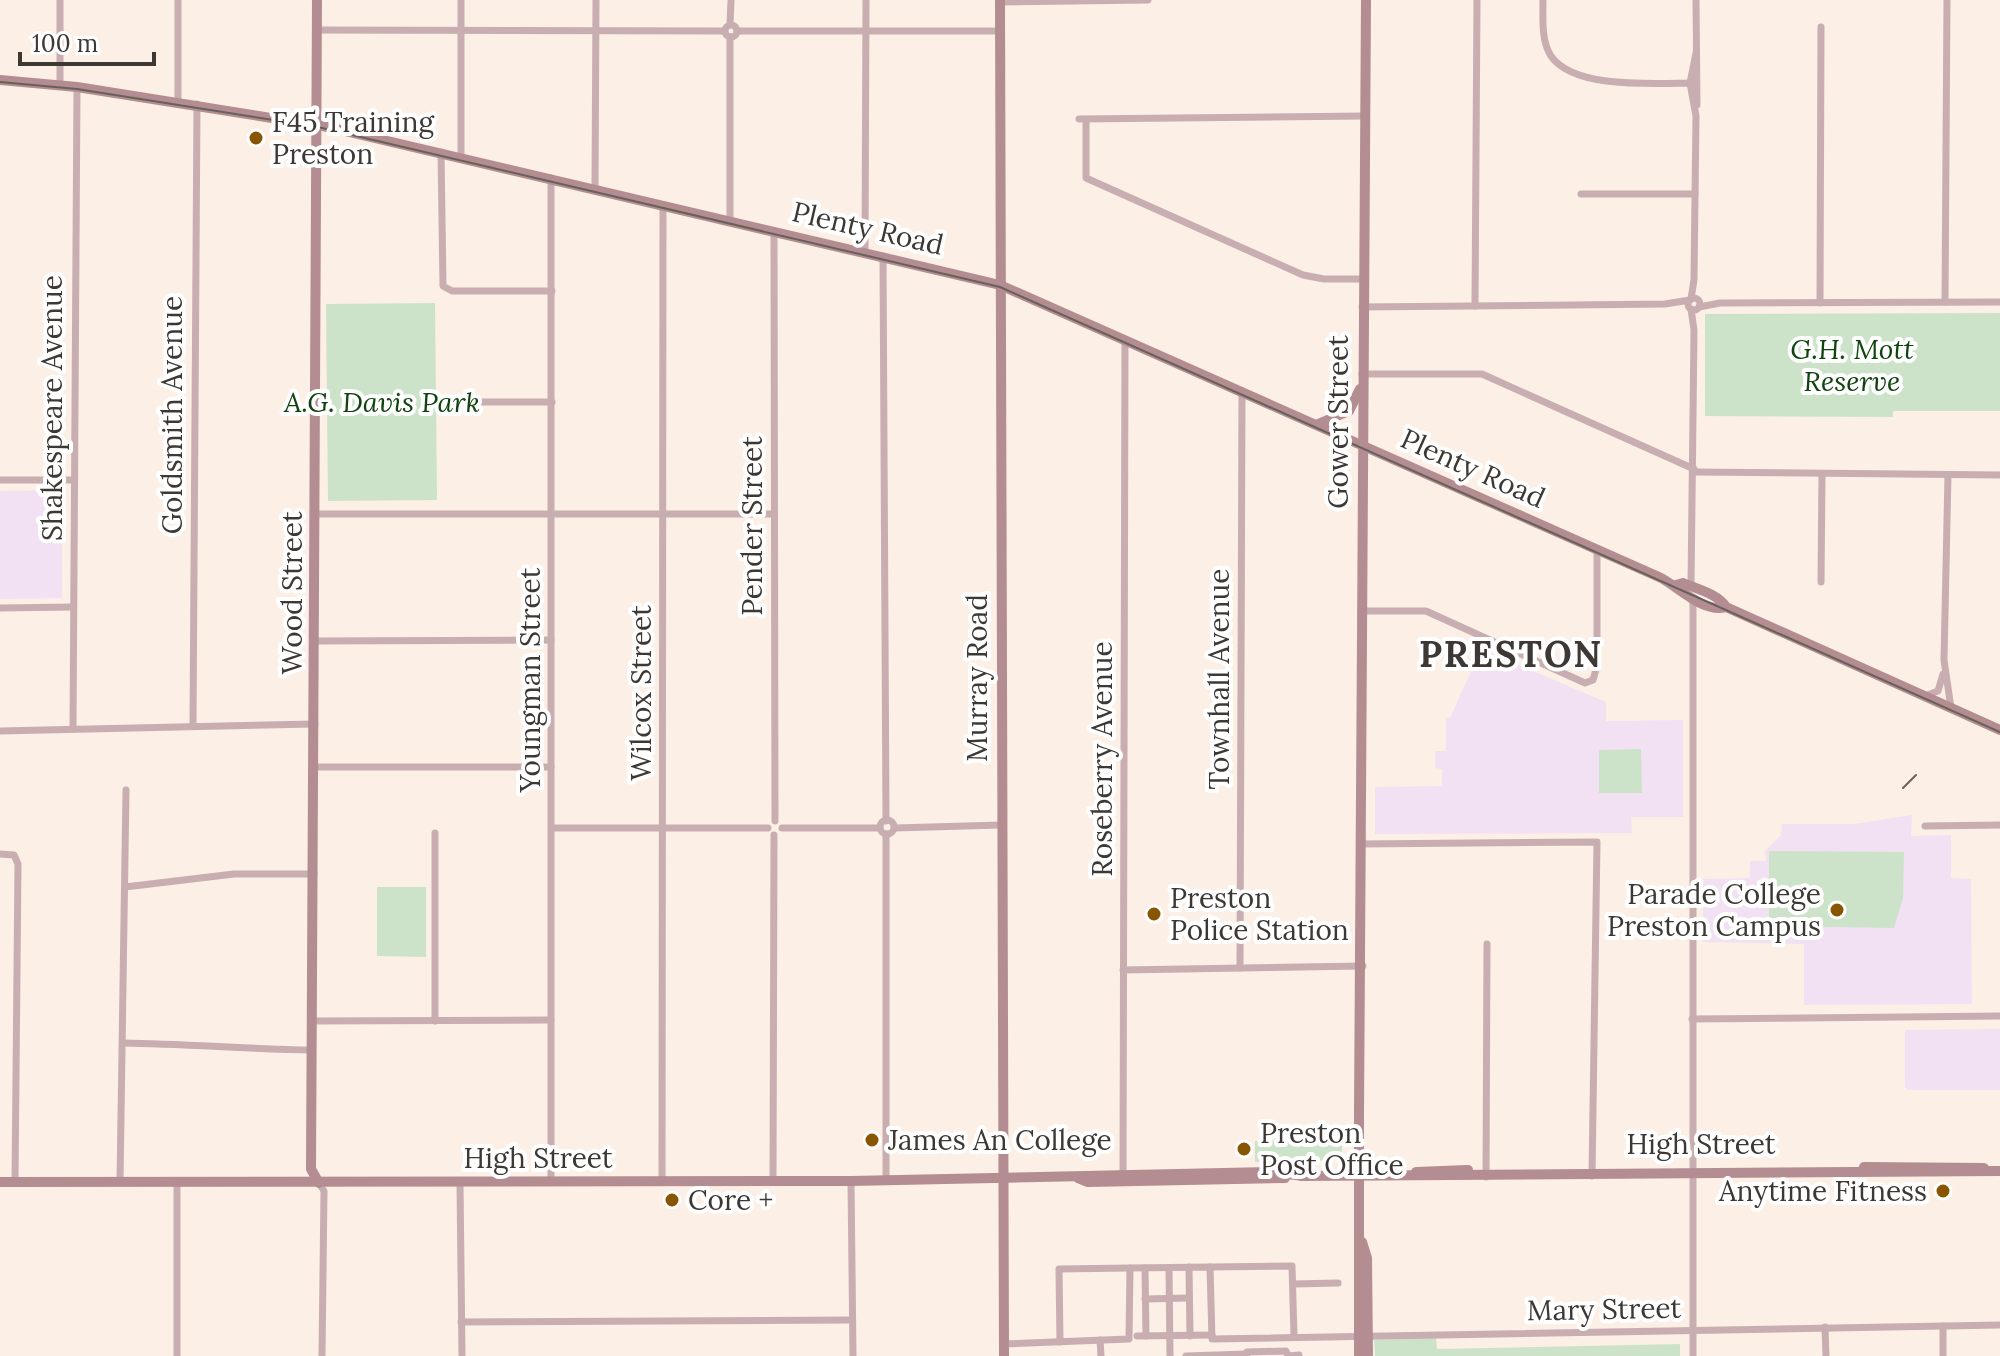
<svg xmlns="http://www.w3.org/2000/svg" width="2000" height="1356" viewBox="0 0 2000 1356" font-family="Lora,serif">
<rect width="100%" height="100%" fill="#fcefe5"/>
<g fill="#f2e1f3">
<path d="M62,490V598L0,599V491Z"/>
<path d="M1481,649L1606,702V721L1683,720V817H1631L1632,833L1375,834V787L1442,786V769L1435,768V751H1446V718H1450Z"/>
<path d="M1912,815L1911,836L1951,835V878L1971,879L1972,1004L1804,1005V944L1703,942V879L1750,878V861H1766L1765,851L1781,835L1782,824H1854Z"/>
<path d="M2000,1029V1090H1908L1905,1087V1030Z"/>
</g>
<g fill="#cce3ca">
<path d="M435,303L437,500L328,501L326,304Z"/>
<path d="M2000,313V411H1893V417L1705,416V314Z"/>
<path d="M1641,749L1642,793H1599V750Z"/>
<path d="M1769,851L1904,852L1903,898L1894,928L1769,926Z"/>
<path d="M377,887H426V957L377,956Z"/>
<path d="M1342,1140V1160L1255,1162V1141Z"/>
<path d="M1436,1338L1437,1349L1680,1344V1356H1375L1374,1340Z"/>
</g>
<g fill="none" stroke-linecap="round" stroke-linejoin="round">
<g stroke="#c8aeb1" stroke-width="7">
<path d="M178,0V102"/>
<path d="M1543,0C1543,17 1541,41 1551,56C1574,90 1657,83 1696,83"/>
<path d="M1696,0L1697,105"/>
<path d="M1000,2L1148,0"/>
<path d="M730,24L731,0"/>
<circle cx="731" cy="31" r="6"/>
<path d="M317,30L724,31"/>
<path d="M737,31H1000"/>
<path d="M60,85V0"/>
<path d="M1079,119L1365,116"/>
<path d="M1086,120V178L1303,275L1324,279H1363"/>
<path d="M441,152L443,286L452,291H552"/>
<path d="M461,157V0"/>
<path d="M595,189L596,0"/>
<path d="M1581,194H1695"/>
<path d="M730,220V37"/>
<path d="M774,231L775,821"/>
<path d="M865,252L866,0"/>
<path d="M883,256L886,821"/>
<circle cx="1694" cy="304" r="6"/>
<path d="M1691,299L1694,280L1696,116L1690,83L1696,53"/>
<path d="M1945,302L1947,0"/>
<path d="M1820,303L1821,27"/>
<path d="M1475,306L1477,0"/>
<path d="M1362,307L1665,304L1690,300"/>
<path d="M1699,307L1720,303L2000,302"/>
<path d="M1691,309L1694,330L1691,586"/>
<path d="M1362,374H1482L1694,469"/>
<path d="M444,402H552"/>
<path d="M1693,472L2000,475"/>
<path d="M1948,475L1944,660L1951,708"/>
<path d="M0,480H73"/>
<path d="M316,514H774"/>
<path d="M1821,582L1822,474"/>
<path d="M1693,598V1356"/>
<path d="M0,608L73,607"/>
<path d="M1361,611H1426L1585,683L1593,680L1597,666V549"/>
<path d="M315,641L551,640"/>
<path d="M1925,696L1938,691L1943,674"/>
<path d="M193,725L197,104"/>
<path d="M73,729L77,87"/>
<path d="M0,731L315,724"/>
<path d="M314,767H551"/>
<circle cx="887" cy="827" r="7"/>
<path d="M1925,826L2000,825"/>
<path d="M552,828H768"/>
<path d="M782,828H880"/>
<path d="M895,828L1001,825"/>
<path d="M886,834V1180"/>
<path d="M1360,844L1597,842L1592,1176"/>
<path d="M0,854L14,855L18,864L15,1182"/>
<path d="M125,887L234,874H314"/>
<path d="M1240,968L1242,391"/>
<path d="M1123,970L1363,966"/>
<path d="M1692,1019L2000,1016"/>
<path d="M313,1021L551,1020"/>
<path d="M435,1021V833"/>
<path d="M123,1043C187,1044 249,1049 312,1050"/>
<path d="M1486,1177L1487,944"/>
<path d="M1123,1179L1125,339"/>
<path d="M662,1181L663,205"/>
<path d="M773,1181L774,835"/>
<path d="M851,1181L853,1356"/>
<path d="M120,1182L126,790"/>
<path d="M551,1182V178"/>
<path d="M319,1183L324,1191L322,1356"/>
<path d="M460,1183L462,1356"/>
<path d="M1189,1267L1190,1336"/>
<path d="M1210,1267L1292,1266L1294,1336"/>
<path d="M1145,1268L1146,1336"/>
<path d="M1169,1268L1170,1356"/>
<path d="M1293,1284L1338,1283"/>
<path d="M1145,1299L1189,1298"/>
<path d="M461,1322L852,1320"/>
<path d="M1943,1326V1356"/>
<path d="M1825,1327L1826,1356"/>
<path d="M1137,1336L1212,1335"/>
<path d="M1100,1340L1101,1356"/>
<path d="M1060,1342L1059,1269L1130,1268"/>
<path d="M1003,1344L1129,1339L1130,1268L1210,1267L1212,1339L2000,1325"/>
<path d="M1247,1352L1286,1351L1288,1356L1299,1355"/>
<path d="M177,1356V1182"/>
<path d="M1186,1356L1247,1354"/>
</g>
<g stroke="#b38d92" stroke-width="10">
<path d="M317,0L311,1169L319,1183"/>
<path d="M1000,0L1004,1356"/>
<path d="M0,80L77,87L328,127L1000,285L1659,577C1677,585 1703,614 1726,607L2000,730"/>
<path d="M1318,424L1349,411L1360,389"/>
<path d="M1676,585L1683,583C1697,589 1718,594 1726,607"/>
<path d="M1359,1114L1366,0"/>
<path d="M1864,1167L1984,1168"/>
<path d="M1416,1172L1468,1170"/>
<path d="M1301,1176L2000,1171"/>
<path d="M1078,1178L1088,1182L1285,1178"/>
<path d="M0,1182L851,1181L1269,1172L1305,1176"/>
<path d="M1362,1242L1367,1258L1368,1356"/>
<path d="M1359,1356V1110"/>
</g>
<g stroke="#67615b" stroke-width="2">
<path d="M0,82L77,89L318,127L1000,287L2000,732"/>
<path d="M1903,788L1916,775"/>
</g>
</g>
<g fill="#850" stroke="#fff" stroke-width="3">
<circle cx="256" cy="138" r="8"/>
<circle cx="1837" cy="910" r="8"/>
<circle cx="1154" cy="914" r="8"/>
<circle cx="872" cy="1140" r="8"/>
<circle cx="1244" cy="1149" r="8"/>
<circle cx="1943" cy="1191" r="8"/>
<circle cx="672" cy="1200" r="8"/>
</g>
<g text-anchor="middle" stroke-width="8" stroke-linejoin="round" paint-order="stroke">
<g font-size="28" fill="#3d3834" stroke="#fff" text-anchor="start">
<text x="272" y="132">F45 Training<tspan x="272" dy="32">Preston</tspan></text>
<text x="1821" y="904" text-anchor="end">Parade College<tspan x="1821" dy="32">Preston Campus</tspan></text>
<text x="1170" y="908">Preston<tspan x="1170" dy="32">Police Station</tspan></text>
<text x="1260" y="1143">Preston<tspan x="1260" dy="32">Post Office</tspan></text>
<text x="888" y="1150">James An College</text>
<text x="1927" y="1201" text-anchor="end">Anytime Fitness</text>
<text x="688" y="1210">Core +</text>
</g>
<g font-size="28" fill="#3d3834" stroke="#fff">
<text transform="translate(868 228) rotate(13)" y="10">Plenty Road</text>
<text transform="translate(52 408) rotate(-90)" y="10">Shakespeare Avenue</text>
<text transform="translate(172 415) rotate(-90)" y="10">Goldsmith Avenue</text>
<text transform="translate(1338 422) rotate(-90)" y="10">Gower Street</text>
<text transform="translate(1473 468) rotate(24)" y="10">Plenty Road</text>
<text transform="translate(752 526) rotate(-90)" y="10">Pender Street</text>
<text transform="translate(292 593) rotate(-90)" y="10">Wood Street</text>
<text transform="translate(977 678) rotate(-90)" y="10">Murray Road</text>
<text transform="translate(1219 679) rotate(-90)" y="10">Townhall Avenue</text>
<text transform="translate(530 680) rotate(-90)" y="10">Youngman Street</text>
<text transform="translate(641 693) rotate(-90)" y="10">Wilcox Street</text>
<text transform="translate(1102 759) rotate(-90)" y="10">Roseberry Avenue</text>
<text x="1701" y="1154">High Street</text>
<text x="538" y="1168">High Street</text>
<text transform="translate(1604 1309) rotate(-1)" y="10">Mary Street</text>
</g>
<g font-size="28" font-style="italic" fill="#10440e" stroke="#fff">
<text x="1852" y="359">G.H. Mott<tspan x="1852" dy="32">Reserve</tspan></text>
<text x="382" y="412">A.G. Davis Park</text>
</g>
<g font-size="36" font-weight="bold" letter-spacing="2" fill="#3d3834" stroke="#fff">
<text x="1511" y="667">PRESTON</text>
</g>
</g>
<path d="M20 52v12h134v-12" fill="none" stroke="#3d3834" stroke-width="4"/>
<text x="32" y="52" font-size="24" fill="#3d3834" stroke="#ffffff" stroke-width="6" paint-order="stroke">100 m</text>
</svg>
